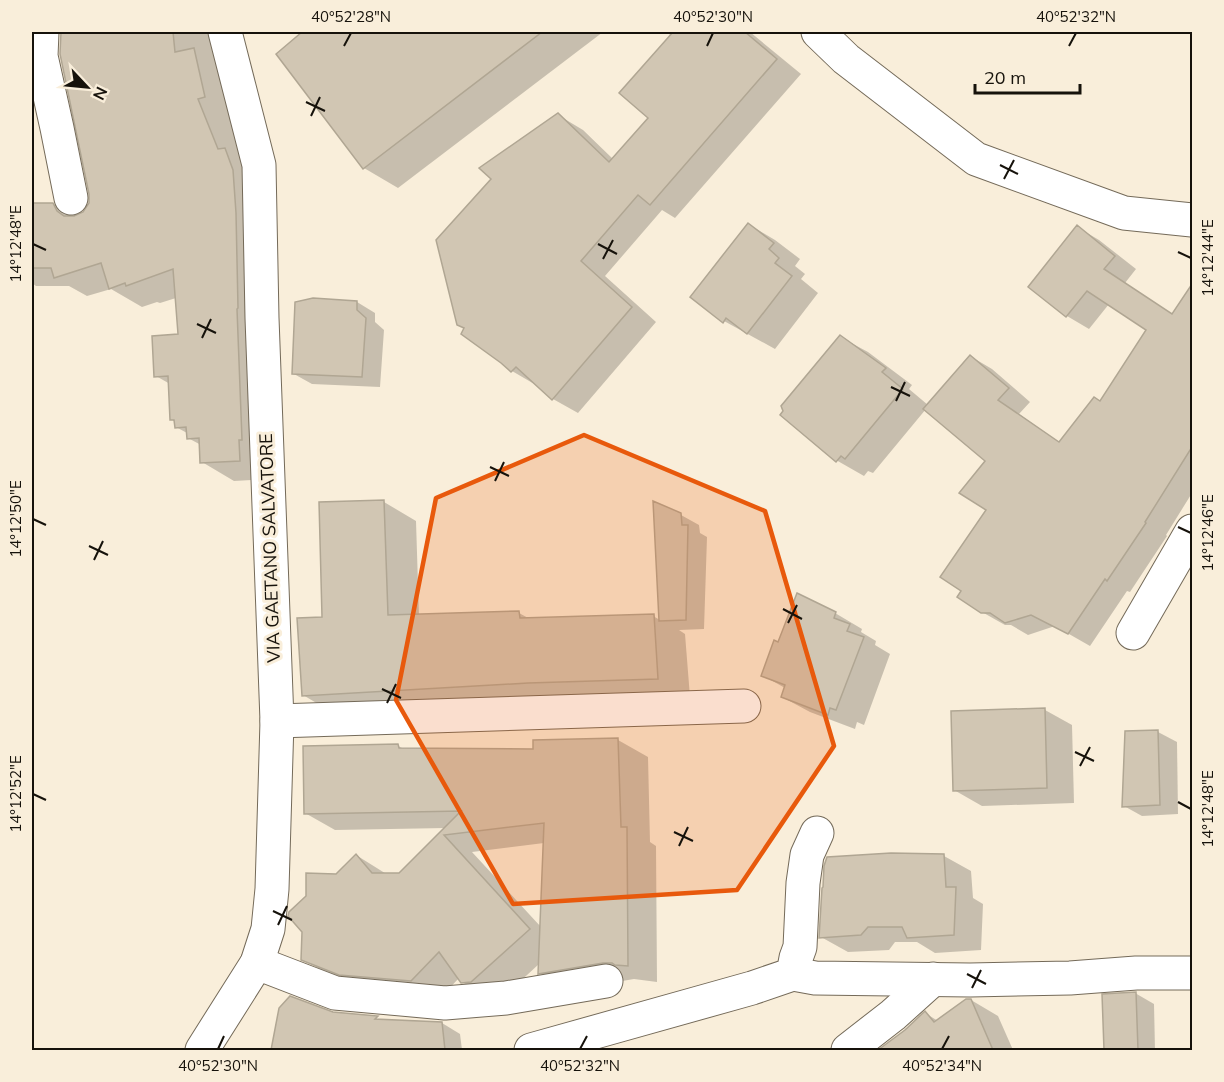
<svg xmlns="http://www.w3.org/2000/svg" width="1224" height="1082" viewBox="0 0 1224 1082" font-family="Mulish,sans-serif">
<rect width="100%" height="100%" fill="#f9eeda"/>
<g fill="#0003" fill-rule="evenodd">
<path d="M62,32H218L248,163L272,479L234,481L202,462L201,445L188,438L187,433L176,427V422L171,419L170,384L156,376L179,336L176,298L160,303L157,302L142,307L111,289L87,296L69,286H36L32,283V205H53L75,218L84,214L90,204L91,194L61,54Z"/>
<path d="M305,32H603L398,188L364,168L278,54Z"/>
<path d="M671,32H750L801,74L675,218L662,210L605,276L656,322L578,413L553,399L537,384L536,385L512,371L558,115L583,130L613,159L650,118L672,36L669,34Z"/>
<path d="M748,224L775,240L800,259L795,266L805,274L801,279L818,293L775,349L724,321Z"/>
<path d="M1077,227L1099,240L1136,269L1125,283L1173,315L1192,287V493L1166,535L1167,536L1130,592L1127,591L1090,646L1055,626L1028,635L1011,625H1005L982,612L988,509L987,461L926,409L873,473L868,471L864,476L836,460L840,337L868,352L912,385L909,389L928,405L970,356L992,369L1030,402L1019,414L1060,443L1101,403L1148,330L1109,304L1089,329L1067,316L1030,286Z"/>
<path d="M357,302L375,313V322L384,330L380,387L312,384L294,374Z"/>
<path d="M384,502L416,521L419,616L519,613L530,619L653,616L660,620L681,515L699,525L700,533L707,537L704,629L679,630L685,634L690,697L335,714L303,695L324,619Z"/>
<path d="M835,613L862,629L861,632L876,641L875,645L890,654L864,725L857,722L855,729L810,712L782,697L785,688L762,675L779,643Z"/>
<path d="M1045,710L1072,725L1074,803L982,806L954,790Z"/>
<path d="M1126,732H1158L1177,742L1178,814L1142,816L1124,806Z"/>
<path d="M618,740L648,757L650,842L656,846L657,982L634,979L569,990L539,973V964L501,999H492L462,982L459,978L441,997L332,976L302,959L336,875L356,855L388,875H399L446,828L335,830L305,813L398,746L406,750L534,751ZM544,843L541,927L472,852Z"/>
<path d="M944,856L971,871L973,898L983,904L981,950L935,953L917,942H895L889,950L848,952L821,937Z"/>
<path d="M1135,993L1154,1004L1155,1050H1106L1104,996Z"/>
<path d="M971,1000L998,1016L1013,1050H880L925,1013L938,1021Z"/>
<path d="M280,1009L379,1029L373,1050H272Z"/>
<path d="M381,1020L442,1023L460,1034L462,1050H389Z"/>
</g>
<g fill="#d1c6b3" stroke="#b0a693" stroke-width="1.5">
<path d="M61,32H173L175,52L194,48L205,97L198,99L218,149L225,148L233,170L236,213L238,308L237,309L242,440H239L240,461L200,463L199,438L187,439L186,427L175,428L174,420H170L168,376L154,377L152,336L178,334L173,269L126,286L125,283L109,289L101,263L54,278L51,268H32V203H53L57,211L64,216H74L83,212L89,203V194L60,54Z"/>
<path d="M302,32H542L363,169L276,54Z"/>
<path d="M673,32H745L777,59L650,205L638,195L581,261L632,307L552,400L516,367L511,372L501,363L461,334L464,328L457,325L436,240L491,179L479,168L558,113L609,162L648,118L619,93Z"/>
<path d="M748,223L774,243L769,249L779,258L775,263L792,276L747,334L726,318L723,323L690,297Z"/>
<path d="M1077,225L1115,256L1104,269L1172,314L1192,284V447L1145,522L1146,523L1107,581L1105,579L1068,634L1031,615L1005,623L990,613H981L957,597L961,591L940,577L986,510L959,493L985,461L923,409L970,355L1009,388L998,400L1059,442L1094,397L1100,401L1146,330L1087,291L1066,317L1028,287Z"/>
<path d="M313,298L357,301V310L366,318L362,377L292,374L295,302Z"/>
<path d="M840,335L886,368L882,372L903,389L845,459L841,456L836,462L780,415L783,411L781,406Z"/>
<path d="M384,500L388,615L519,611L520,618L654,614L658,679L528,683L302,696L297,618L322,617L319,502Z"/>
<path d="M653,501L681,513L682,525H688L686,620L659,621Z"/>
<path d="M797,593L836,612L834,618L850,624L847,631L864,637L836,710L830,708L828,715L781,697L785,685L761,676L774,640L778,642Z"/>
<path d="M1045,708L1047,788L953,791L951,711Z"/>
<path d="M1158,730L1160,805L1122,807L1125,731Z"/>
<path d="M618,738L621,827H627L628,966L615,965L612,963H603L538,974L544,823L444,835L530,929L471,982L461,983L439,952L411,981L339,975L301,960L302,932L288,916L289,912L306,896V873L336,874L356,854L372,873H399L461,811L304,814L303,746L398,744L399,748L533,749V740Z"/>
<path d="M891,853L944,854L946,887H956L954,935L907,938L902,927H868L861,935L819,938L822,888L823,887L824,866L827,857Z"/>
<path d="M1136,992L1138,1050H1104L1102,994Z"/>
<path d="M290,996L333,1012L378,1016L375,1019L442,1022L445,1050H271L279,1008Z"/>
<path d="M966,999H971L993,1050H878L905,1030L925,1011L934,1022Z"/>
</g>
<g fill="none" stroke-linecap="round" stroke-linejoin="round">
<g stroke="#746a59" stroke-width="35">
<g id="minor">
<path d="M42,32L41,56L57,128L71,198"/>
<path d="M818,32L846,59L976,159L1124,213L1192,220"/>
<path d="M1133,633L1192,531"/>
<path d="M277,721L744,706"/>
<path d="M257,963L335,993L445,1003L506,998L606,981"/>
<path d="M793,974L815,978L970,980L1070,978L1136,973H1192"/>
<path d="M202,1050L257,963L268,929L272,889L277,721L262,318L259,165L225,32"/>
<path d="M531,1050L752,988L793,974L796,958L800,947L803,883L807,855L817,833"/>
<path d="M848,1050L893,1015L933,979"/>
</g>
</g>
<use href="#minor" stroke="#fff" stroke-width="33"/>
</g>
<path fill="#e8590c" fill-opacity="0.2" stroke="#e8590c" stroke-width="4.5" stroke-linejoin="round" d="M584,435L765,511L834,746L737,890L513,904L396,700L436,498Z"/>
<path fill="none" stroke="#16120b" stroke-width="2" d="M344,46L351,33M707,46L713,33M1069,46L1076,33M306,102L325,111M311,116L320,97M1000,165L1018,174M1004,179L1014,160M33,244L46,250M598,244L617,254M1178,252L1191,258M603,259L613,240M197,324L216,333M202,338L211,319M891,387L910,396M896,401L905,382M490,467L509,476M495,481L504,462M33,519L46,525M1178,527L1191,533M89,546L108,555M94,560L103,541M783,609L802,619M788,623L797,605M382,689L401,698M387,703L396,684M1075,752L1094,761M1080,766L1090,747M33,794L46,800M1178,802L1191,809M674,832L693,841M679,846L688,827M273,911L292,920M278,925L287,906M967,974L986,984M972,988L981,970M218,1049L224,1036M580,1049L587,1036M942,1049L949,1036"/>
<g text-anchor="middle" stroke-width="6" stroke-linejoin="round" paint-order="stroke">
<g font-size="18" fill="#16120b" stroke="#f9eeda">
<text transform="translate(270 548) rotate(-92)" y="6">VIA GAETANO SALVATORE</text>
</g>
</g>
<rect width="1224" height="1082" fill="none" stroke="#f9eeda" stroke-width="66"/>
<g transform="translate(87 87) rotate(116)" stroke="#f9eeda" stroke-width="4.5" paint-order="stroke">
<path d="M0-4.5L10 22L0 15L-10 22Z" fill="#16120b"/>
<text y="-9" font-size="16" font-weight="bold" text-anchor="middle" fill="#16120b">N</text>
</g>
<path d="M975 84v9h105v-9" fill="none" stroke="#16120b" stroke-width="3"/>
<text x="984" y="84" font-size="18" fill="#16120b" stroke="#f9eeda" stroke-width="4.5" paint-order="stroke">20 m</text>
<rect x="33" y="33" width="1158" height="1016" fill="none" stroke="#16120b" stroke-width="2"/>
<g font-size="15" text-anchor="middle" fill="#16120b">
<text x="351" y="22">40°52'28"N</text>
<text x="713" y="22">40°52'30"N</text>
<text x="1076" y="22">40°52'32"N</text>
<text transform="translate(16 244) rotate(-90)" y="5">14°12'48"E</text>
<text transform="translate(1208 258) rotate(-90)" y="5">14°12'44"E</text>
<text transform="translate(16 519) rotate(-90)" y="5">14°12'50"E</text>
<text transform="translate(1208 533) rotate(-90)" y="5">14°12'46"E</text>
<text transform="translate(16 794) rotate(-90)" y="5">14°12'52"E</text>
<text transform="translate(1208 809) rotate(-90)" y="5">14°12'48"E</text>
<text x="218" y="1071">40°52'30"N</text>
<text x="580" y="1071">40°52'32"N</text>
<text x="942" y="1071">40°52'34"N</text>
</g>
</svg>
